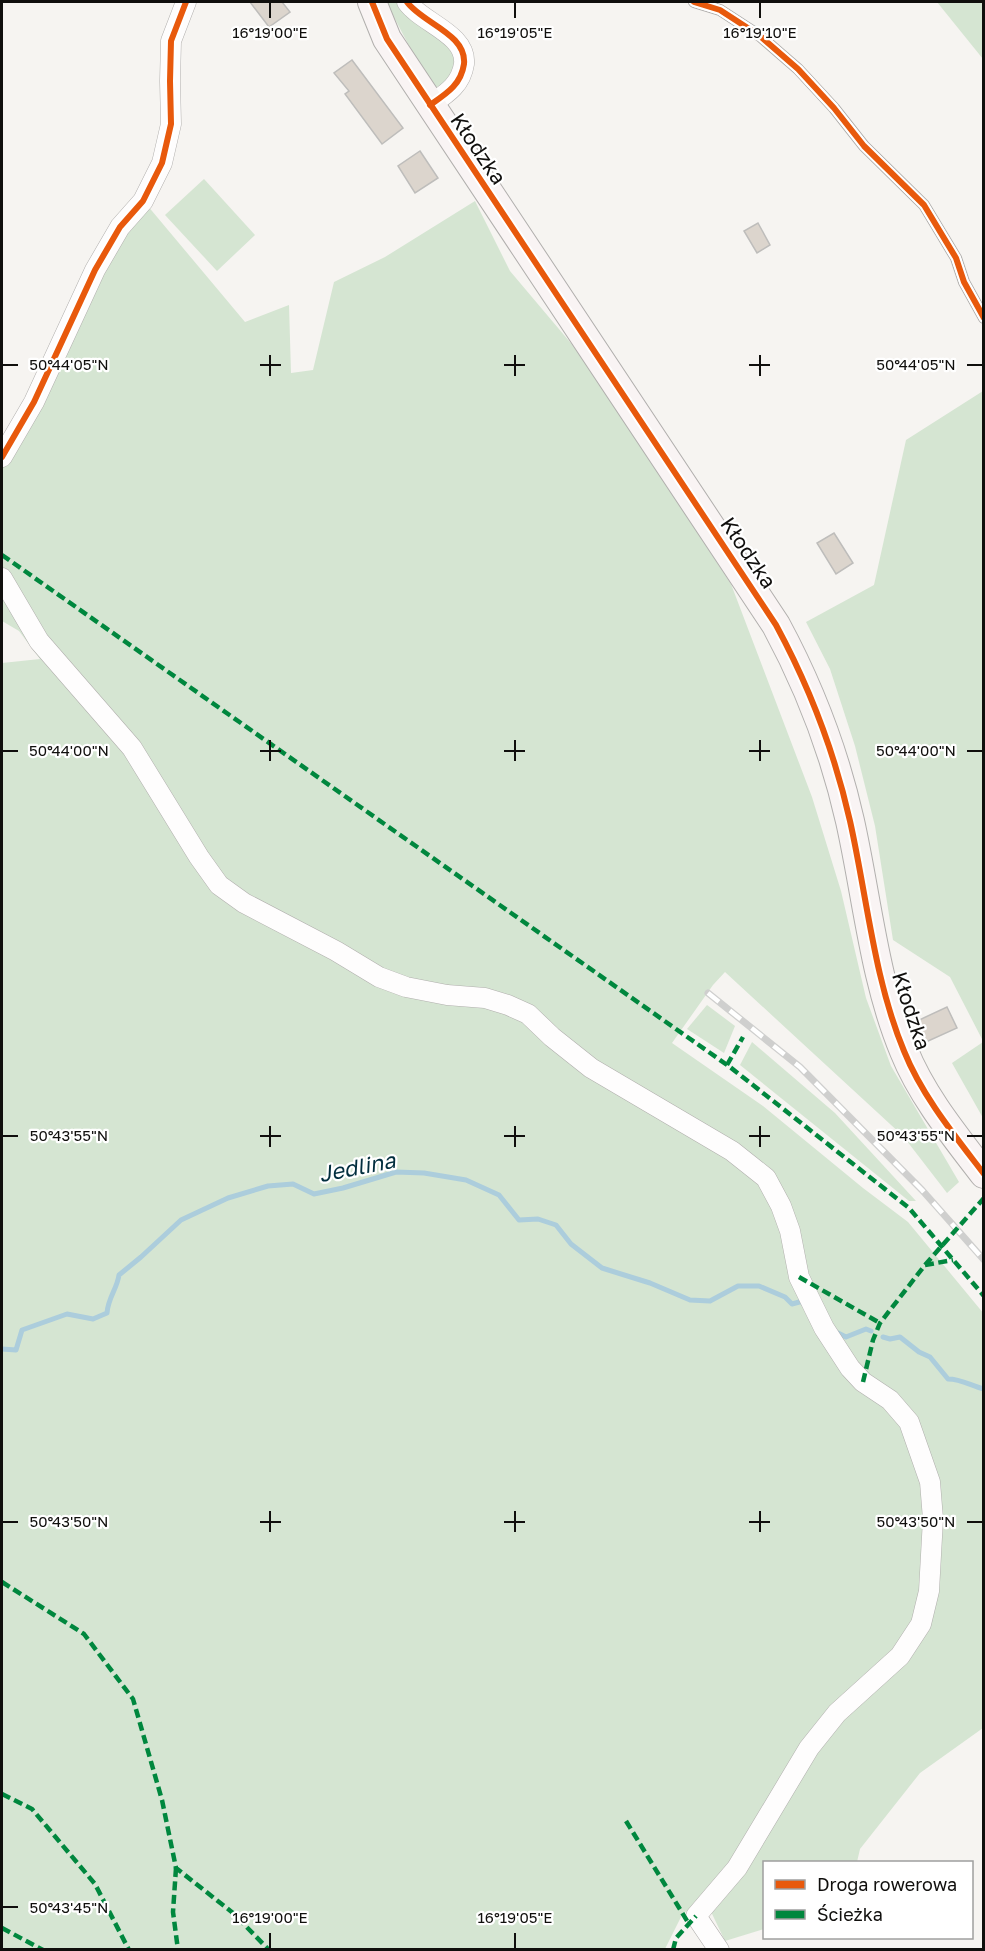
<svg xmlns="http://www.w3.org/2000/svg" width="985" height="1951" viewBox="0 0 985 1951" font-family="'Golos Text',sans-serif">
<rect width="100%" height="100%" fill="#f6f4f1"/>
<g fill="#d5e5d2">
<path d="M386,2H401L444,37L459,65L443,86L435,87L416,59Z"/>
<path d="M937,2H983V59Z"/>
<path d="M204,179L255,235L217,271L165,215Z"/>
<path d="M475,201L510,271L580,354L731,584L812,797L841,891L866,998L891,1066L959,1182L947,1193L903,1136L725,972L713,985L672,1043L763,1106L863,1188L908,1222L984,1314L983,1728L920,1773L860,1849L857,1862H764V1929L725,1941L704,1897L682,1915L665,1949H2V663L40,659L19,631L2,621V463L98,272L147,205L245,322L289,305L291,373L313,370L334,282L385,257Z"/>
<path d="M983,391V1041L950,977L893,940L875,826L855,746L830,669L806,622L874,585L906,440Z"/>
<path d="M707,1005L735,1026L724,1053L687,1029Z"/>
<path d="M752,1042L835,1113L916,1201H909L740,1065Z"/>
<path d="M983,1042V1118L952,1063Z"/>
</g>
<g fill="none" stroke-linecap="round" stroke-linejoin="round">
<g stroke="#accddc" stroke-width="5">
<path d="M836,1332L846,1337L866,1329L871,1331"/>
<path d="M883,1337L890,1339L900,1337L919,1352L930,1357L948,1379C962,1379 971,1386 984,1389"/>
<path d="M2,1349L16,1350L22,1330L67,1314L93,1319L107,1313C108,1298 117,1289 119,1275L141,1257L181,1220L228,1198L268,1186L293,1184L314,1194L343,1188L396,1172L424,1173L466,1180L499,1195L519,1220L538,1219L556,1225L571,1244L602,1268L650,1283L690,1300L710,1301L738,1286H759L785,1297L792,1304L803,1301L804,1305"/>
</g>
</g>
<g fill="#dcd5cd" stroke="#bebdbb" stroke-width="1.5">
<path d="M250,2H282L290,12L269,27Z"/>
<path d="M352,60L403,128L382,144L345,94L349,91L334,73Z"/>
<path d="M420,151L438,178L415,193L398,166Z"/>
<path d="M758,223L770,245L757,253L744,231Z"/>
<path d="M834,533L853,563L836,574L817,543Z"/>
<path d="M947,1007L957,1028L926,1042L917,1021Z"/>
</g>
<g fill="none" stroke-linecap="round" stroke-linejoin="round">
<g stroke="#b1afad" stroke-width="12">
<path id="lane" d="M694,2L720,10L760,36L798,69L834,108L864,146L924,205L956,258L964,282L984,318"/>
</g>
<g stroke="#b1afad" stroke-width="21">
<g id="street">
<path d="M407,2C422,23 467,34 464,64C461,85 446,94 430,105"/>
<path d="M2,457L34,402L95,270L120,227L143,201L162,163L171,124L170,81L171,41L186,2"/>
<path d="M2,578L39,641L132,748L199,857L219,885L244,903L336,951L379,977L406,987L447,995L485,998L508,1005L528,1014L552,1037L591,1068L732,1151L766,1178L781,1206L790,1231L799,1277L824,1328L850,1368L863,1382L890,1400L909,1422L930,1482L933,1519L929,1591L921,1624L900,1656L837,1713L809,1748L737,1868L696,1916L719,1950"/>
</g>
</g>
<g stroke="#b1afad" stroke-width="30">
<path id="secondary" d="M372,2L387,39L776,625C810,688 834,750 850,821C867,897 874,979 904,1051C922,1096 955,1136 984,1174"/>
</g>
<use href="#lane" stroke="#fefdfd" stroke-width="10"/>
<use href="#street" stroke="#fefdfd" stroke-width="20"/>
<use href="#secondary" stroke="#f9f4f4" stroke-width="28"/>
<g stroke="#cfcfce" stroke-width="7">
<path id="rail" d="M708,993L800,1067L922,1190L984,1260"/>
</g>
<use href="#rail" stroke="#fff" stroke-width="4.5" stroke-dasharray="14" stroke-linecap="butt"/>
<g stroke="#00873e" stroke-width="4.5" stroke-dasharray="9 4.5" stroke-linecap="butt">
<path d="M2,555L730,1067L909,1208L984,1296"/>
<path d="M727,1065L743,1037"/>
<path d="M925,1265L953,1260"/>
<path d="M799,1277L880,1323"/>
<path d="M863,1382L873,1340L880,1323L925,1265L984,1198"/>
<path d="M2,1582L84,1634L133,1699L162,1800L176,1868L233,1913L269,1950"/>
<path d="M2,1794L32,1809L95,1884L129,1950"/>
<path d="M626,1821L689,1924"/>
<path d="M176,1868L173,1912L178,1950"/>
<path d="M2,1928L43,1950"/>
<path d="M673,1950L676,1938L696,1916"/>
</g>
<g stroke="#fff" stroke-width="10">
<g id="cycleway">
<path d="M372,2L387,39L776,625C810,688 834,750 850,821C867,897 874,979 904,1051C922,1096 955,1136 984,1174"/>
<path d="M407,2C422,23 467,34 464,64C461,85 446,94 430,105"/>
<path d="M694,2L720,10L760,36L798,69L834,108L864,146L924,205L956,258L964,282L984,318"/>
<path d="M2,457L34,402L95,270L120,227L143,201L162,163L171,124L170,81L171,41L186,2"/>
</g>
</g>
<use href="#cycleway" stroke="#e8590c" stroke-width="6"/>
</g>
<path fill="none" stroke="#100f0d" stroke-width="2" d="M270,3V18M515,3V18M760,3V18M270,355V376M515,355V376M760,355V376M3,365H18M260,365H281M504,365H525M749,365H770M967,365H982M270,740V761M515,740V761M760,740V761M3,751H18M260,751H281M504,751H525M749,751H770M967,751H982M270,1126V1147M515,1126V1147M760,1126V1147M3,1136H18M260,1136H281M504,1136H525M749,1136H770M967,1136H982M270,1511V1532M515,1511V1532M760,1511V1532M3,1522H18M260,1522H281M504,1522H525M749,1522H770M967,1522H982M3,1907H18M270,1933V1948M515,1933V1948"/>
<g text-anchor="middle" stroke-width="4.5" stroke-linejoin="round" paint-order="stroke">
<g font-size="21" fill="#100f0d" stroke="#fff">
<text transform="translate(478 149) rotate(56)" y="7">Kłodzka</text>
<text transform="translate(748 553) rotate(56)" y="7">Kłodzka</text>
<text transform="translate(911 1011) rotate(72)" y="7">Kłodzka</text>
</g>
<g font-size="22" font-style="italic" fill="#022e3e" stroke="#fff">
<text transform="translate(357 1167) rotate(-11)" y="8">Jedlina</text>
</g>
</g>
<g font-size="15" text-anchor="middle" fill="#100f0d" stroke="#fff" stroke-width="4.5" stroke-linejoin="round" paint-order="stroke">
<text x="270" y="38">16°19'00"E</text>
<text x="515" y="38">16°19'05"E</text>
<text x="760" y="38">16°19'10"E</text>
<text x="69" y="370">50°44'05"N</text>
<text x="916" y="370">50°44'05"N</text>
<text x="69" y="756">50°44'00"N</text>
<text x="916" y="756">50°44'00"N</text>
<text x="69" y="1141">50°43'55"N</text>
<text x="916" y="1141">50°43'55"N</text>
<text x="69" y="1527">50°43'50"N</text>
<text x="916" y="1527">50°43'50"N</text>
<text x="69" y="1913">50°43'45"N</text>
<text x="270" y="1923">16°19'00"E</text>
<text x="515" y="1923">16°19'05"E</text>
</g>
<rect width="985" height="1951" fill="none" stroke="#100f0d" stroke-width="6"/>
<rect x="763" y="1861" width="210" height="78" fill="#ffffff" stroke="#9f9f9e" stroke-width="1.5"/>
<rect x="775" y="1880" width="30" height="9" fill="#e8590c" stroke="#9f9f9e" stroke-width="1.5"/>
<text x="817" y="1891" font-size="18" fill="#100f0d">Droga rowerowa</text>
<rect x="775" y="1910" width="30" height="9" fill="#00873e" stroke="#9f9f9e" stroke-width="1.5"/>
<text x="817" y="1921" font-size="18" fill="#100f0d">Ścieżka</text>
</svg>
